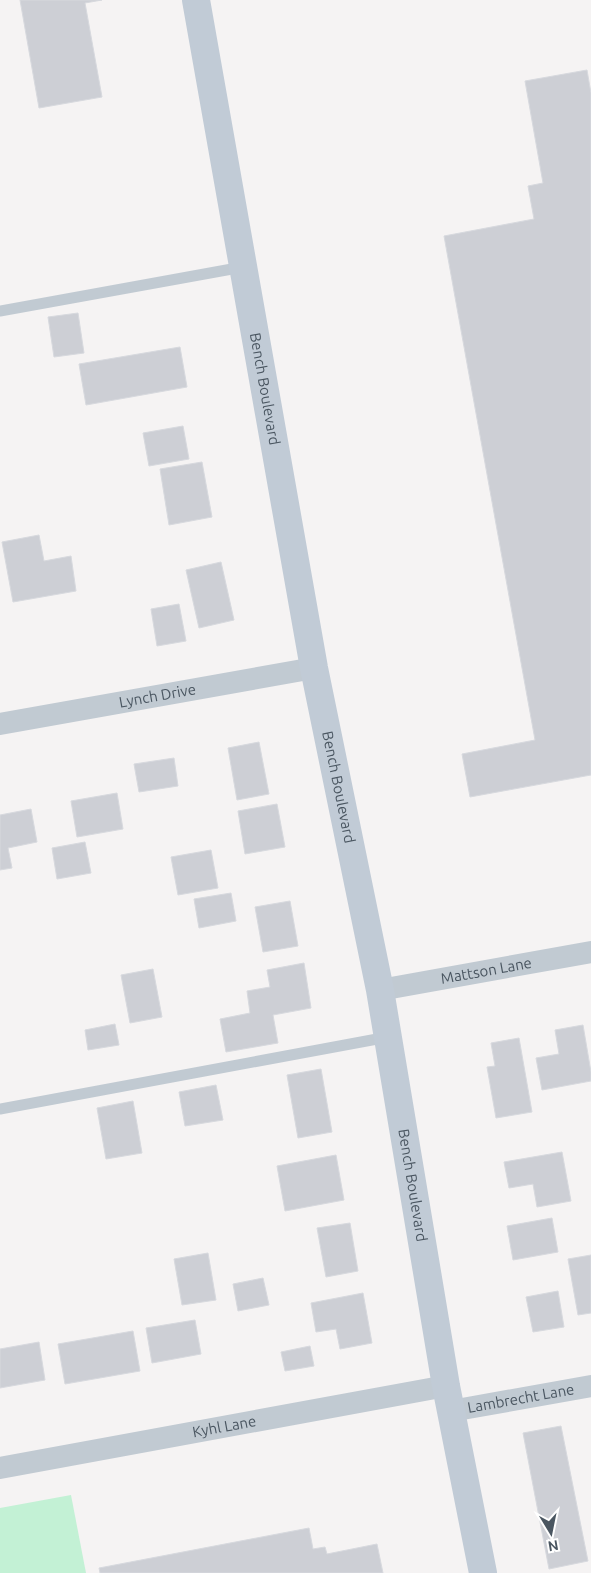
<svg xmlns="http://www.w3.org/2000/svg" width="591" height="1573" viewBox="0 0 591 1573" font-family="Ubuntu,sans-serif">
<rect width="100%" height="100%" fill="#f5f3f3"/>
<path fill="#c3f1d5" d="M71,1495L86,1573H0V1508Z"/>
<g fill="#cdcfd5" stroke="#d7d9de">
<path d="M20,0H102L85,3L102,97L39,108Z"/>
<path d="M587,70L591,93V775L470,797L462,754L535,740L444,236L534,219L528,186L543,183L525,81Z"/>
<path d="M78,313L84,353L54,357L48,317Z"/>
<path d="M180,347L187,387L86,405L79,364Z"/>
<path d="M183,426L189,459L149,466L143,433Z"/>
<path d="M202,462L212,517L169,525L160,469Z"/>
<path d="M39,535L44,561L71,556L76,591L13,602L2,542Z"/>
<path d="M221,562L234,620L199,628L186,570Z"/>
<path d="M179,604L186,641L157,646L151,609Z"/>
<path d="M259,742L269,794L237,800L228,748Z"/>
<path d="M174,758L178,786L139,792L134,764Z"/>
<path d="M117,793L123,829L77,837L71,801Z"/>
<path d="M277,804L285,847L245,854L238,811Z"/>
<path d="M31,809L37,842L8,848L12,868L0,870V815Z"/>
<path d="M85,842L91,873L57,879L52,848Z"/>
<path d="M211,850L218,888L178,895L171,857Z"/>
<path d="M231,893L236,921L199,928L194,899Z"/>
<path d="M290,901L298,946L263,952L255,907Z"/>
<path d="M304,963L311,1008L273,1015L278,1043L226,1052L220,1019L250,1013L247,991L270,987L267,970Z"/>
<path d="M153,969L162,1017L130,1023L121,975Z"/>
<path d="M115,1024L119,1045L88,1050L85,1030Z"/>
<path d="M583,1025L591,1072V1081L542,1090L536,1058L559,1054L555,1030Z"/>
<path d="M519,1038L532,1112L496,1118L487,1067L495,1066L491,1043Z"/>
<path d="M321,1069L332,1132L298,1138L287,1075Z"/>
<path d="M216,1085L223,1120L185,1126L179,1092Z"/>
<path d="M133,1101L142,1153L106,1159L97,1108Z"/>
<path d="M562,1152L571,1201L537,1207L533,1184L509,1188L504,1162Z"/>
<path d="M336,1155L344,1200L285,1211L277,1166Z"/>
<path d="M552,1218L558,1252L513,1260L507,1226Z"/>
<path d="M350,1223L358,1271L326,1277L317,1228Z"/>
<path d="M208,1253L216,1300L182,1305L174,1259Z"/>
<path d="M591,1255V1313L578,1315L568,1259Z"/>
<path d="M263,1278L269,1305L238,1311L233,1284Z"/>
<path d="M558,1291L564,1327L533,1332L526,1297Z"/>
<path d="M363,1293L372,1343L340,1349L336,1329L316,1332L311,1303Z"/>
<path d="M195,1320L201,1354L152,1363L146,1328Z"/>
<path d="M133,1331L140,1371L65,1384L58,1344Z"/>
<path d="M39,1342L45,1380L0,1388V1349Z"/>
<path d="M310,1346L314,1366L285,1371L281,1352Z"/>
<path d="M561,1426L588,1561L549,1569L523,1433Z"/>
<path d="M309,1528L313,1549L325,1547L327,1554L377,1544L383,1573H100L99,1568Z"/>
</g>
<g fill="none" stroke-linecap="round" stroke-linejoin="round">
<g stroke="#c1cad2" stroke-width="11">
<path d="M0,311L243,267"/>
<path d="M0,1109L388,1037"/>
</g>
<g stroke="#c1cad2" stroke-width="22">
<path id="s1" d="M0,724L314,668"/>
<path id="s2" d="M380,990L591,952"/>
<path id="s3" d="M451,1411L591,1386"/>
<path id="s4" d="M0,1468L446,1386"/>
</g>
<path stroke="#c1cbd6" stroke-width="28" id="s5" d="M196,0L314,668L380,990L446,1386L483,1573"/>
</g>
<g text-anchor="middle" stroke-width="4.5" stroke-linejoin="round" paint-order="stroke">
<g font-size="15" fill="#4a5661" stroke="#fff">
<text dy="5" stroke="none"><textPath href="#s5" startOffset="395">Bench Boulevard</textPath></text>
<text dy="5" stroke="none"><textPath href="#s1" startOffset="160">Lynch Drive</textPath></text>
<text dy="5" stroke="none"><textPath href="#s5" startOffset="800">Bench Boulevard</textPath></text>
<text dy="5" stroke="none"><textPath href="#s2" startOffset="108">Mattson Lane</textPath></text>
<text dy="5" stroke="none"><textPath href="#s5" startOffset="1205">Bench Boulevard</textPath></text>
<text dy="5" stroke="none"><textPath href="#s3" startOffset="71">Lambrecht Lane</textPath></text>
<text dy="5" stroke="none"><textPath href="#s4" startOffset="228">Kyhl Lane</textPath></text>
</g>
</g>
<g transform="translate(551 1533) rotate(170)" stroke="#ffffff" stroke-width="4" paint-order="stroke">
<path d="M0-4L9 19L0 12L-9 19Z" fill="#4a5661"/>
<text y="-8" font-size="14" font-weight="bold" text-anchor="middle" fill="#4a5661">N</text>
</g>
</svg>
